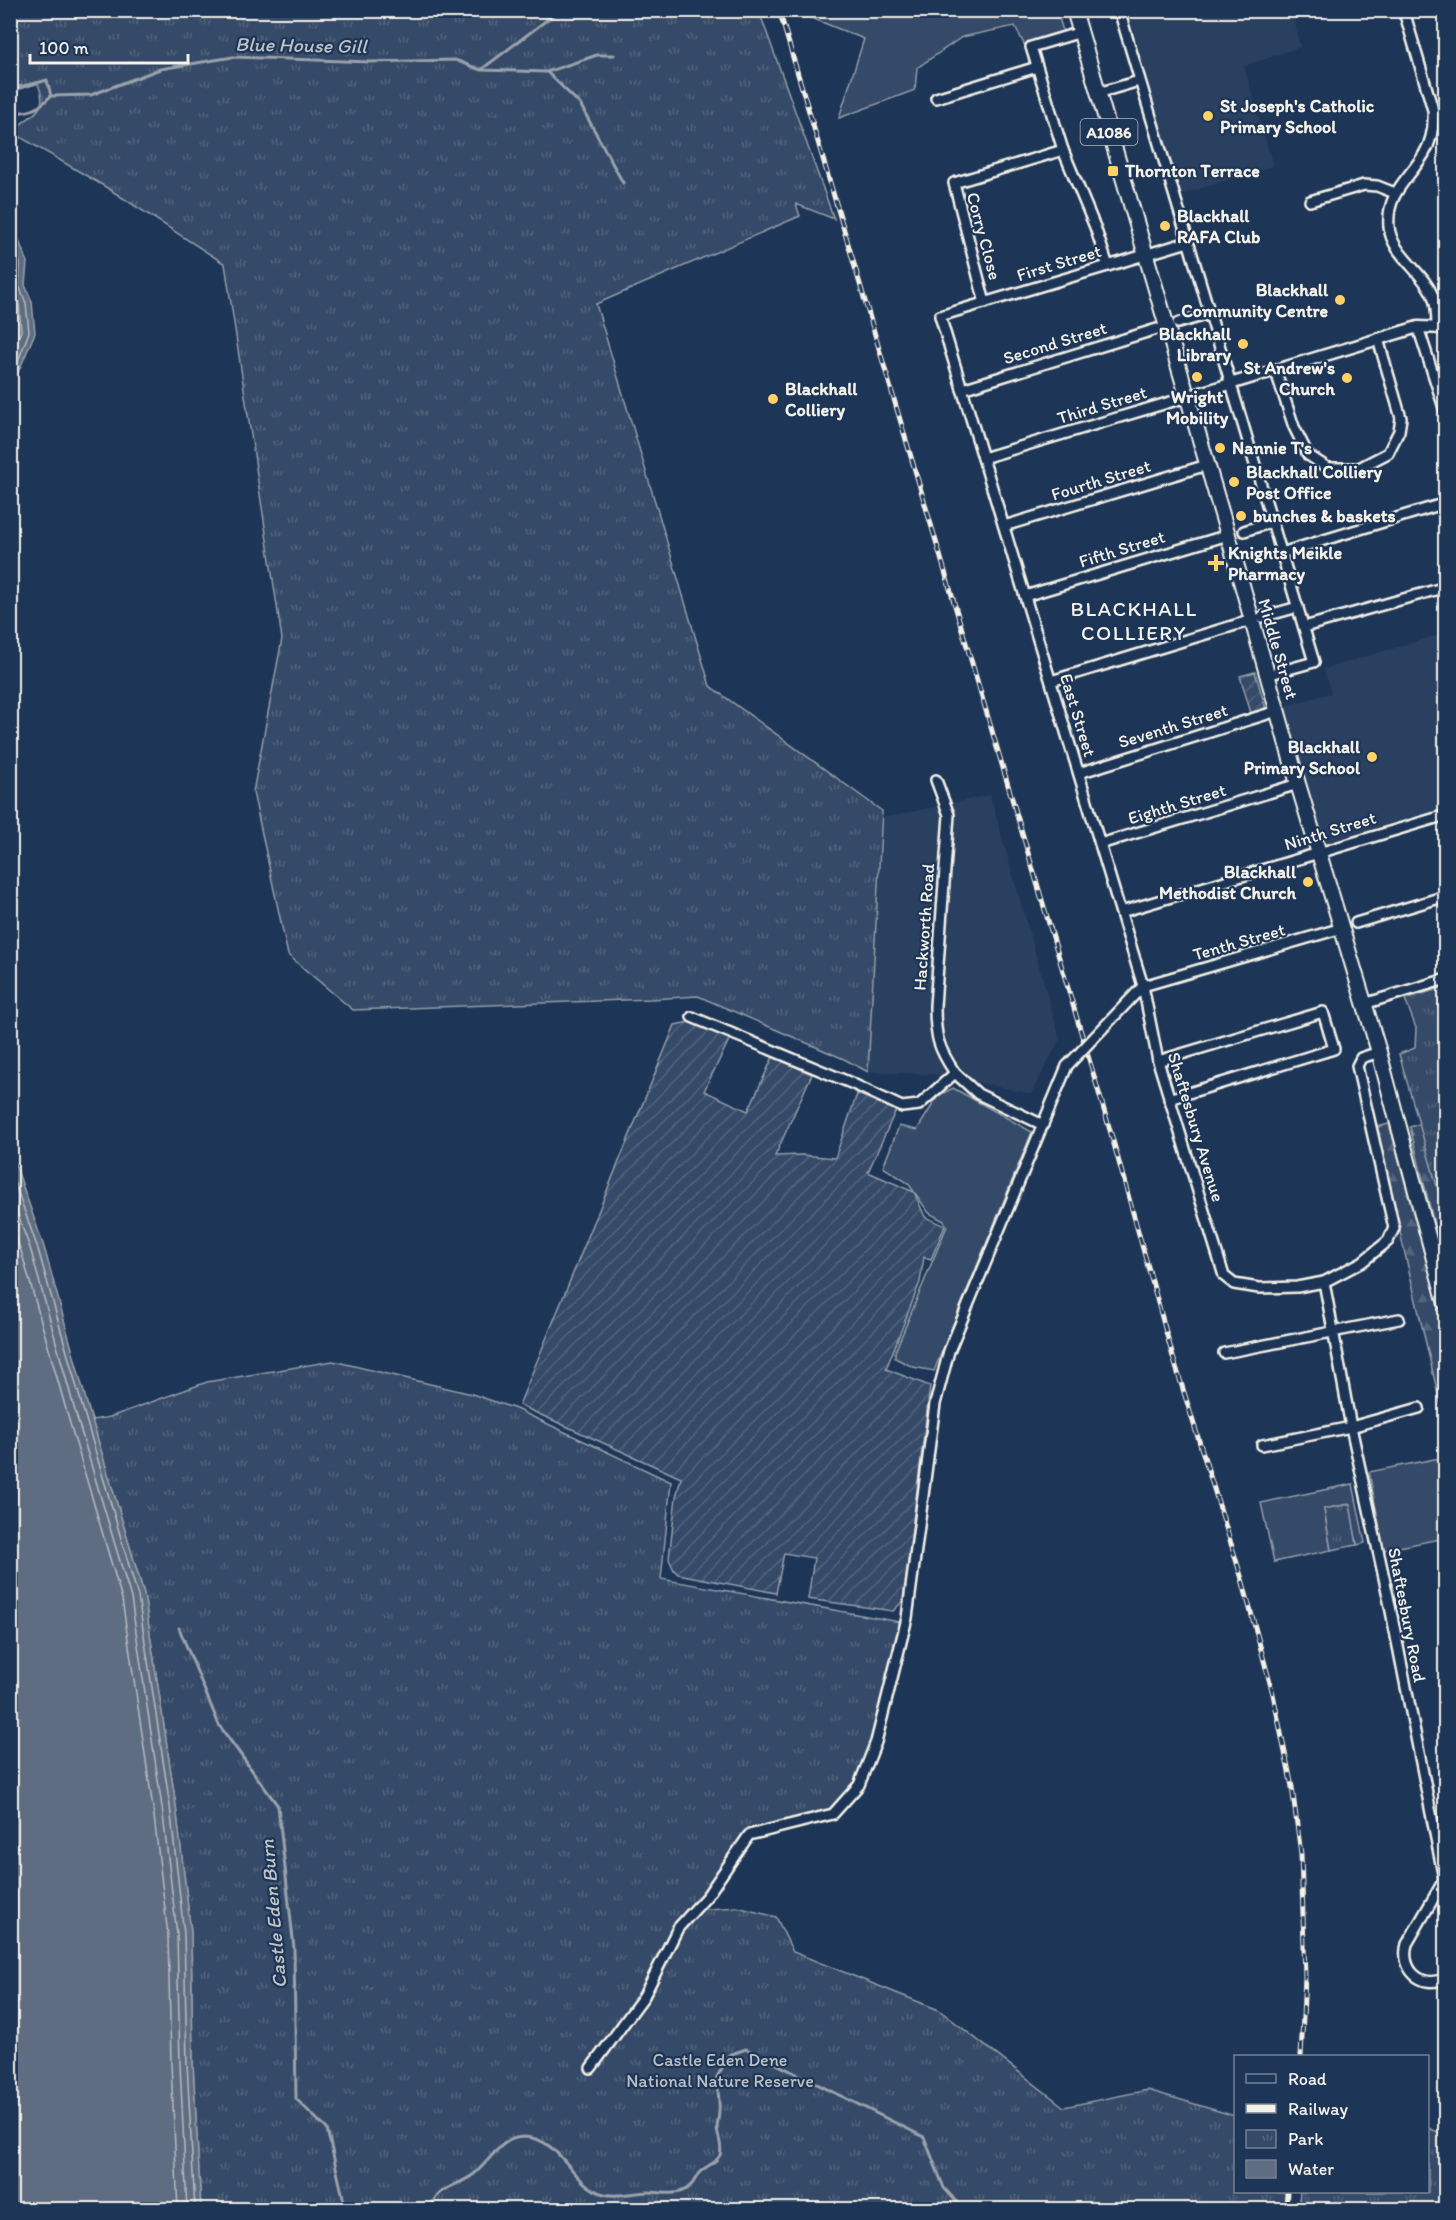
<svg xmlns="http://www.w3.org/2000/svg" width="1456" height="2220" viewBox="0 0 1456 2220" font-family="Itim,sans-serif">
<defs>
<pattern id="forest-firs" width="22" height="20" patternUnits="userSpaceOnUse" patternTransform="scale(1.5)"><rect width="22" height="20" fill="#354a67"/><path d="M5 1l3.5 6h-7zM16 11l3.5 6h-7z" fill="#53657d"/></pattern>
<pattern id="park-tufts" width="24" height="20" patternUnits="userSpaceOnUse" patternTransform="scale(1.5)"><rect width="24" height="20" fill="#354a67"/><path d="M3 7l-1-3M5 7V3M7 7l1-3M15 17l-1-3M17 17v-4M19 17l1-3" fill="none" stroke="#53657d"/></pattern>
<pattern id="garden-furrows" width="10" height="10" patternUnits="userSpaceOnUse" patternTransform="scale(1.5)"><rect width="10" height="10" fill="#354a67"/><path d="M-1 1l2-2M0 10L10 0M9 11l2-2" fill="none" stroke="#53657d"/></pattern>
</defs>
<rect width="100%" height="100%" fill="#1d3557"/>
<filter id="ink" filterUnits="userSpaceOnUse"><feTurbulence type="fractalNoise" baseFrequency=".0167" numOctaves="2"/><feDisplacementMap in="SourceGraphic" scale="12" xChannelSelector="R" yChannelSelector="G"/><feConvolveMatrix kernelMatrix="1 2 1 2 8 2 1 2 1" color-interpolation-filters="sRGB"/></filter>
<g filter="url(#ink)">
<g fill="#2a4060">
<path d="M1164,11H1293L1300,47L1244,66L1273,166L1180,195L1131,20Z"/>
<path d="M1445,633V807L1324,843L1284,706L1331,693L1324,669Z"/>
<path d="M990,795L1060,1039L1031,1094L947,1075L868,1072L883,818Z"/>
</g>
<g fill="#354a67" stroke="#949ea8" stroke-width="1.5">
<path d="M794,11H1057L1063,31L1024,44L1015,26L962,37L917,68L915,90L839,118L864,39Z"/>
<path d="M953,1088L1032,1132L934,1371L913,1367L895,1358V1352L947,1226L944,1221L929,1213L908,1183L883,1167L899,1126L917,1130L938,1096Z"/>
<path d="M1445,1457V1538L1384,1550L1369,1472Z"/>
<path d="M1353,1484L1365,1543L1357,1545L1349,1504L1324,1509L1331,1550L1274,1562L1261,1503Z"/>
</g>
<g fill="url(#forest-firs)" stroke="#949ea8" stroke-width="1.5">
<path d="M1389,1124L1445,1330V1424L1402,1241L1377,1127Z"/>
<path d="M1420,1124L1445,1214V1268L1410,1127Z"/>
</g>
<g fill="url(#park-tufts)" stroke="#949ea8" stroke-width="1.5">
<path d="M10,11H759L834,219L796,204L800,216L596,304L710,686L882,811L868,1072L844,1059L698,996L652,999L353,1010L288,955L253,792L282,639L225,264L109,189L15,134C20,114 54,118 37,82L19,86L13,84L11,79Z"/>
<path d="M1445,987H1446L1445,1214L1399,1054L1415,1048L1416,1028L1405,999Z"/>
<path d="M333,1361L472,1394L516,1409L671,1482L661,1579L906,1623L859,1785L833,1814L749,1835L695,1910L737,1907L776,1917L793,1952L939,2010L1064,2107L1148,2090L1235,2116L1236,2192H1286L1284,2209H201L193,2064L191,1933L176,1806L144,1594L92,1420L110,1417L207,1382Z"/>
<path d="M1350,1504L1357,1545L1331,1550L1324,1509Z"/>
<path d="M1428,2128L1445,2135V2209H1298L1300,2192H1428Z"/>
</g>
<g fill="url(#garden-furrows)" stroke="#949ea8" stroke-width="1.5">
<path d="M1255,672L1266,709L1251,713L1240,676Z"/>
<path d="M694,1021L730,1038L704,1091L748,1111L773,1057L812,1074L775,1156L802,1155L835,1158L857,1094L896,1110L868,1172L914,1192L925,1217L945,1226L931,1259L924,1257L920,1282L886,1369L930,1386L903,1601L893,1611L808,1599L814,1558L784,1553L776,1593L678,1574L674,1570L669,1559L676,1497L681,1478L519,1405L675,1025Z"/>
</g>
<g fill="#5e6d82" stroke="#9aa2ab" stroke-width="1.5">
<path d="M10,184L15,194L11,219L27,262L25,285L32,302L35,333L17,375L10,372Z"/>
<path d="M11,1152L44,1247L88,1407L144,1594L176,1806L191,1933L193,2064L201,2209H11Z"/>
</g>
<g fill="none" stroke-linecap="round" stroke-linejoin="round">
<g stroke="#b8bcbf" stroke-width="1.5">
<path d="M10,237L20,263L19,286L26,303L29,332L17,364L10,367"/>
<path d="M10,258L13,265L12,288L19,305L21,331L10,359"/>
<path d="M10,1170L38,1249L83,1409L138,1596L170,1806L184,1934L187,2064L195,2210"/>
<path d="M10,1193L31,1251L75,1411L131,1598L162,1807L177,1934L180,2064L187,2210"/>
<path d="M10,1220L22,1254L67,1413L122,1599L153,1808L168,1935L171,2064L178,2210"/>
</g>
<g stroke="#9aa2ab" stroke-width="3">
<path d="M482,69L560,10"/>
<path d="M547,72L597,55H614"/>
<path d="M10,91L47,80L51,96"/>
<path d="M10,114C33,110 33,113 51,96L91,95L160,69L233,57L370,62L455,60L481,70L547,72L580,104L623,183"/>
<path d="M179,1628L219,1725L278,1806L294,1948L296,2099L327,2129L346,2210"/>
<path d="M430,2210C436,2186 458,2187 474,2174C491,2161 500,2137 524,2137C562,2138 571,2185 604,2194C618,2198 634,2192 649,2192C664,2192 680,2198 692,2184C695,2181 696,2176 699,2173C705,2166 716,2164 720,2155C723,2146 718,2138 717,2129C717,2123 719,2117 719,2111C720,2100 718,2090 716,2079L729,2055L746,2049L924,2137L944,2188L964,2210"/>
</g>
<g stroke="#f4f1e8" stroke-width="14">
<g id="minor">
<path d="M1119,10L1314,662L1267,675"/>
<path d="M1401,10L1406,18L1433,110C1434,125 1432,141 1424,154C1408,180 1386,193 1389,227C1392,255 1423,271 1433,296C1437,306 1437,317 1437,328"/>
<path d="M1081,32L1031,47L1063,150L1095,227L1108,266"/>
<path d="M1098,93L1139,81"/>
<path d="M936,98L1037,67"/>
<path d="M1310,201L1364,185L1377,186L1395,193"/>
<path d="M1188,242L940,316L1143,986L1158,1061L1224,1276L1234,1284L1259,1288L1297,1287L1324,1282L1362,1262L1388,1241L1394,1228L1357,1066L1361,1058L1379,1052"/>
<path d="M985,303L954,183L1063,150"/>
<path d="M1178,323L1209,314"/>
<path d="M1418,327L1446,414"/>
<path d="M1275,369L1294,427L1308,455L1328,468H1359L1388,453L1399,431L1401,418L1378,339"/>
<path d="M962,389L1157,329"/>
<path d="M983,458L1187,397"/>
<path d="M1004,526L1207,465"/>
<path d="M1244,531L1272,522"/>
<path d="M1281,553L1446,503"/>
<path d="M1025,596L1228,535"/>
<path d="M1262,617L1298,607"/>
<path d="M1304,627L1446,587"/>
<path d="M1051,681L1252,620"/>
<path d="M1079,773L1277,711"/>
<path d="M936,780L949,815L935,1006C935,1036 938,1048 955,1073"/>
<path d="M1100,844L1298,784"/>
<path d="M1121,912L1446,815"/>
<path d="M1356,923L1446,896"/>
<path d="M1364,1004L1446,979"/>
<path d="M692,1017L851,1083L902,1107L919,1105L955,1073L978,1094L1043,1125"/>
<path d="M1105,1026L1143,986L1342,928"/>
<path d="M1158,1061L1323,1012L1334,1049L1169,1099"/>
<path d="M1324,1282L1351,1427L1388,1596L1446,1889"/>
<path d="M1224,1353L1399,1319"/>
<path d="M1262,1445L1351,1427L1419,1408"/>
<path d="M1444,1880L1407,1944C1400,1969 1421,1990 1446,1978"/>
<path d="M591,2068L644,1996L678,1928L707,1896L749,1835L833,1814L859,1785L876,1742L907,1618L935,1404L949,1351L1067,1066"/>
</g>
</g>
<g stroke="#f4f1e8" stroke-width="15">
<path id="tertiary" d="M1187,397L1418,327L1446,328"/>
</g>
<g stroke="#f4f1e8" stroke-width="18">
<path id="primary" d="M1074,10L1228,535L1298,784L1379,1052L1446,1304"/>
</g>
<use href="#minor" stroke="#1d3557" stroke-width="9"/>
<use href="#tertiary" stroke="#1d3557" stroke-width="10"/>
<use href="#primary" stroke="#1d3557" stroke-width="14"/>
<g stroke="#f4f1e8" stroke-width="5">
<g id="rail">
<path d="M779,10L1112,1137L1173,1357L1242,1579L1273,1694L1292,1787L1301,1854L1305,1977L1301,2056"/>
<path d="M1286,2210L1287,2192"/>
</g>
</g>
<use href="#rail" stroke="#1d3557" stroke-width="3" stroke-dasharray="9" stroke-linecap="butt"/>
<g stroke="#f4f1e8" stroke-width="14" stroke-linecap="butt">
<path id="minor-bridge" d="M1067,1066L1105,1026"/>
</g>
<use href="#minor-bridge" stroke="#1d3557" stroke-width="9"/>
</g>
</g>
<g fill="#ffd166" stroke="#1d3557" stroke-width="2">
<circle cx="1208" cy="116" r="6"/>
<rect x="1107" y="165" width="12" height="12" rx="3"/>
<circle cx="1165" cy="226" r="6"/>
<circle cx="1340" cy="300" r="6"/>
<circle cx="1243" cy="344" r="6"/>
<circle cx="1197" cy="377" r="6"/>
<circle cx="1347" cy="378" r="6"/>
<circle cx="773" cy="399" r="6"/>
<circle cx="1220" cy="448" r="6"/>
<circle cx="1234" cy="482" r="6"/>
<circle cx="1241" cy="516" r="6"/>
<path d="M1213 554h6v6h6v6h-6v6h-6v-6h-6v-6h6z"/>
<circle cx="1372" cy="757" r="6"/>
<circle cx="1308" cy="882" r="6"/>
</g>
<g text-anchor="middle" stroke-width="4.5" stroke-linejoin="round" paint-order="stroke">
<rect fill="#1d3557" stroke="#b4b9bc" stroke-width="1.5" x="1080.5" y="119" width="57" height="26" rx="4.5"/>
<g font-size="16" font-weight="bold" fill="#f4f1e8">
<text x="1109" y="138">A1086</text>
</g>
<g font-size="18" font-weight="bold" fill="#f4f1e8" stroke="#1d3557" text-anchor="start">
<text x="1220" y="112">St Joseph's Catholic<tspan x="1220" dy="21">Primary School</tspan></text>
<text x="1125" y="177">Thornton Terrace</text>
<text x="1177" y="222">Blackhall<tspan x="1177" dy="21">RAFA Club</tspan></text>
<text x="1328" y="296" text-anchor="end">Blackhall<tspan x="1328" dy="21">Community Centre</tspan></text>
<text x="1231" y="340" text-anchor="end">Blackhall<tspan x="1231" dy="21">Library</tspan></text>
<text x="1335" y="374" text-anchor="end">St Andrew's<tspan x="1335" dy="21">Church</tspan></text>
<text x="785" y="395">Blackhall<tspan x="785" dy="21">Colliery</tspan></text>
<text x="1197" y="403" text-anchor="middle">Wright<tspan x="1197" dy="21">Mobility</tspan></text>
<text x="1232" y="454">Nannie T's</text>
<text x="1246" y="478">Blackhall Colliery<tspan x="1246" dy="21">Post Office</tspan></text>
<text x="1253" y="522">bunches &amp; baskets</text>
<text x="1228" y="559">Knights Meikle<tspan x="1228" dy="21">Pharmacy</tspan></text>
<text x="1360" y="753" text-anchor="end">Blackhall<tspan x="1360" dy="21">Primary School</tspan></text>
<text x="1296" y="878" text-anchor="end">Blackhall<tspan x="1296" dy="21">Methodist Church</tspan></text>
</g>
<g font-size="18" fill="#f4f1e8" stroke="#1d3557">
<text transform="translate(984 236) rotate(75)" y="6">Corry Close</text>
<text transform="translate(1059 263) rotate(-17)" y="6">First Street</text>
<text transform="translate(1055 343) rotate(-17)" y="6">Second Street</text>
<text transform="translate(1102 405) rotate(-17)" y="6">Third Street</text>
<text transform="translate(1101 480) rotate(-17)" y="6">Fourth Street</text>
<text transform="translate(1122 549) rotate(-17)" y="6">Fifth Street</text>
<text transform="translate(1278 649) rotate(74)" y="6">Middle Street</text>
<text transform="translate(1078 715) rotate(73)" y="6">East Street</text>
<text transform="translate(1173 726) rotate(-17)" y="6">Seventh Street</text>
<text transform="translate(1177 804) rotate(-17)" y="6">Eighth Street</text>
<text transform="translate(1330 831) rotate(-17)" y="6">Ninth Street</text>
<text transform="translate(924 927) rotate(-86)" y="6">Hackworth Road</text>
<text transform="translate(1239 942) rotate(-16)" y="6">Tenth Street</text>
<text transform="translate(1196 1127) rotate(73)" y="6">Shaftesbury Avenue</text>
<text transform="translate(1407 1615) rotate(79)" y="6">Shaftesbury Road</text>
</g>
<g font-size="18" fill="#bbbfc1" stroke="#1d3557">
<text x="720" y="2066">Castle Eden Dene<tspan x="720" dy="21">National Nature Reserve</tspan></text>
</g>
<g font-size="20" font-style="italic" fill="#c0c3c4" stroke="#1d3557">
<text transform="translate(301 45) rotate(1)" y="7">Blue House Gill</text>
<text transform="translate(273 1914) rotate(-95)" y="7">Castle Eden Burn</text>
</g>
<g font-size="21" letter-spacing="1.5" fill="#f4f1e8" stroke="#1d3557">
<text x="1134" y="616">BLACKHALL<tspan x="1134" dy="24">COLLIERY</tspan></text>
</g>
</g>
<rect width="1456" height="2220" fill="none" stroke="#1d3557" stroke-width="36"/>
<rect x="18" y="18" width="1420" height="2184" fill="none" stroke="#f4f1e8" stroke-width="2" filter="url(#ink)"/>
<rect x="1234" y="2055" width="195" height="138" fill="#1d3557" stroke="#738091" stroke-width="1.5"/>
<rect x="1246" y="2074" width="30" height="9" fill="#1d3557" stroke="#738091" stroke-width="1.5"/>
<text x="1288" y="2085" font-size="18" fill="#f4f1e8">Road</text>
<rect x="1246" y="2104" width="30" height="9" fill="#f4f1e8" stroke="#738091" stroke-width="1.5"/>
<text x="1288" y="2115" font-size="18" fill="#f4f1e8">Railway</text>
<rect x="1246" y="2130" width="30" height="18" fill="url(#park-tufts)" stroke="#738091" stroke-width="1.5"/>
<text x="1288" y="2145" font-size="18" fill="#f4f1e8">Park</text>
<rect x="1246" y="2160" width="30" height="18" fill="#5e6d82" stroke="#738091" stroke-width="1.5"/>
<text x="1288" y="2175" font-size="18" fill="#f4f1e8">Water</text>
<path d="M30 54v9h158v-9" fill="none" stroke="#f4f1e8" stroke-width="3"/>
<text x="39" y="54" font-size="18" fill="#f4f1e8" stroke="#1d3557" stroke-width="4.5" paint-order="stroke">100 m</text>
</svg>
